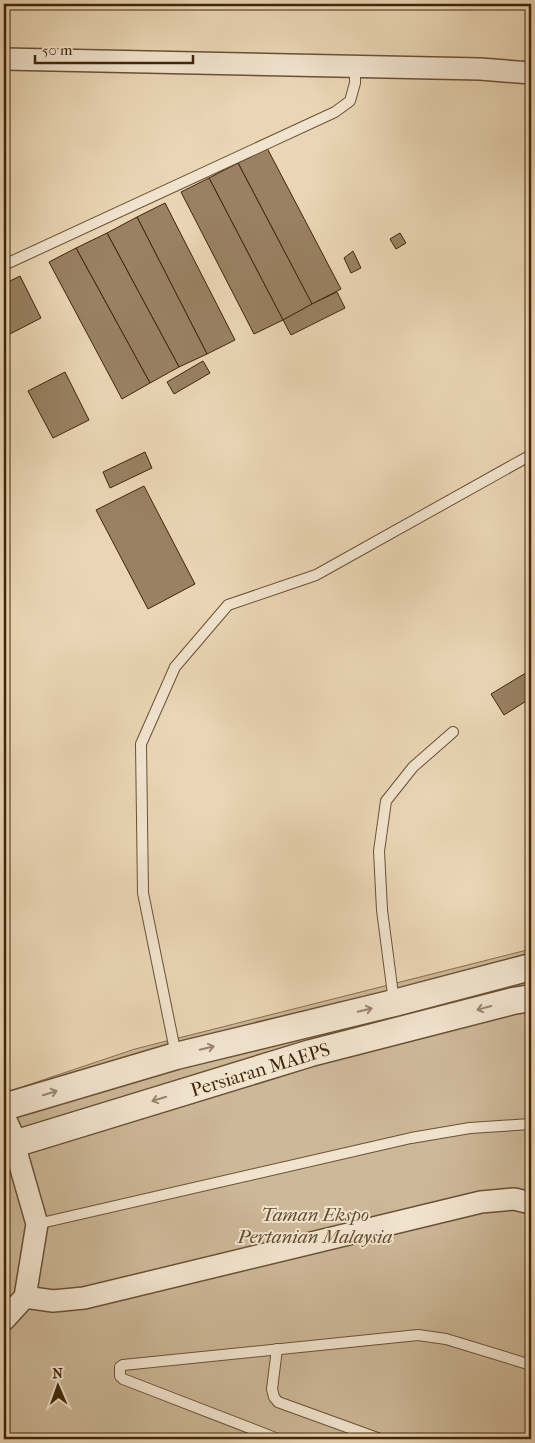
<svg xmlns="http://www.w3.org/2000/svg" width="535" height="1443" viewBox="0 0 535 1443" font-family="'IM FELL French Canon',serif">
<rect width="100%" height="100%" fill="#ead6b5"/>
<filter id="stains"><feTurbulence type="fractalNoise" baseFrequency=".004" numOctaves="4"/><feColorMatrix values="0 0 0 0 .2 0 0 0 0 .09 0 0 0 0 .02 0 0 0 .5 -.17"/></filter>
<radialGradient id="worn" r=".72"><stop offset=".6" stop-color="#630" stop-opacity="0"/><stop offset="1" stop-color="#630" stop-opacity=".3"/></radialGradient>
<path fill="#cdb898" stroke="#876e50" d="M531,949V1439H4V1093L135,1049Z"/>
<g fill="#998162" stroke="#412508">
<path d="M267,148L341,289L312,304L238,163Z"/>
<path d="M238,163L312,304L283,320L209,178Z"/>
<path d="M209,178L283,320L254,334L181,192Z"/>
<path d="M165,203L235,340L207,354L137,217Z"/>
<path d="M137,217L207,354L179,367L107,233Z"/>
<path d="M107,233L179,367L150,383L76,248Z"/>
<path d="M400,233L406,243L396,249L390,239Z"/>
<path d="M76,248L150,383L122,399L49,262Z"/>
<path d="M353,251L361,268L351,273L344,258Z"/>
<path d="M20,276L41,318L4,337V284Z"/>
<path d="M337,292L345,308L291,335L283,320L312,304Z"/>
<path d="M203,361L210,373L174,394L167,382Z"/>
<path d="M65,372L89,420L53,438L28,391Z"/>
<path d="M145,452L152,468L110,488L103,472Z"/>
<path d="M144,486L195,584L148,609L96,510Z"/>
<path d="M529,671L531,676V698L504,715L491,694Z"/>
</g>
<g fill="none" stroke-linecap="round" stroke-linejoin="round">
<g stroke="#6b5133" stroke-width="12">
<g id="service">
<path d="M4,265L335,112L350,101L355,83V67"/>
<path d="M394,1002L382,910L379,851L386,801L413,767L453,732"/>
<path d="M176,1055L143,893L141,744L175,667L228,605L316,575L531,455"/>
<path d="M37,1224L411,1138L470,1128L531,1124"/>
<path d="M277,1349L272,1389L274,1397L278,1402L380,1439"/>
<path d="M278,1439L123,1379L120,1376V1367L123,1365L418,1335L446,1339L531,1365"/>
</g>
</g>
<g stroke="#6b5133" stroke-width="24">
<g id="minor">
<path d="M4,59L480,69L531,73"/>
<path d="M4,1148L14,1144L37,1224L25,1297"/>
<path d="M4,1320L25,1297L53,1301L84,1298L481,1202L514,1199L531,1203"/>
</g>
</g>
<g stroke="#6b5133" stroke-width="29">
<g id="tertiary">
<path d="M4,1107L176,1056L394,1003L531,967"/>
<path d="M4,1122L14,1144L311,1053L513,1001L531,998"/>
</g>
</g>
<use href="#service" stroke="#f1e4cf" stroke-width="10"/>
<use href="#minor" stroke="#f1e4cf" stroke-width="21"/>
<use href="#tertiary" stroke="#f1e4cf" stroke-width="26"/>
</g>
<defs><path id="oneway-shaft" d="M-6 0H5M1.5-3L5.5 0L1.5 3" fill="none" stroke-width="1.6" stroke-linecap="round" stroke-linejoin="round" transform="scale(1.25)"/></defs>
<g stroke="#99846c">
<use href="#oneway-shaft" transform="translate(484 1008) rotate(165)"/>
<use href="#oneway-shaft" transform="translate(365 1010) rotate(-14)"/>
<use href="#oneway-shaft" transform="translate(207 1048) rotate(-14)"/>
<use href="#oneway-shaft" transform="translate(50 1093) rotate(-17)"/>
<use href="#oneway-shaft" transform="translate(159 1099) rotate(163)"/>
</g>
<g text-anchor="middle" stroke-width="4" stroke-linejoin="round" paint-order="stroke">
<g font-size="19" fill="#412508" stroke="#f1e4cf">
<text transform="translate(260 1069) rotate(-17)" y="7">Persiaran MAEPS</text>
</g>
<g font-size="19" font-style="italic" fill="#644a2c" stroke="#f1e4cf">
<text x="315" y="1221">Taman Ekspo<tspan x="315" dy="22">Pertanian Malaysia</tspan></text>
</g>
</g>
<rect width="535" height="1443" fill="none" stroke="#ead6b5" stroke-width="20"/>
<rect x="5" y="5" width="525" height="1433" fill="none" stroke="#412508" stroke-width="2.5"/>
<rect x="10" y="10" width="515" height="1423" fill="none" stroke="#412508"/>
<g transform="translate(58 1386) rotate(358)" stroke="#f1e4cf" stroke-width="4" paint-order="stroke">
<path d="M0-4L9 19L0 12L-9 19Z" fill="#412508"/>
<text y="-8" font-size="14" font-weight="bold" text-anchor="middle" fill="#412508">N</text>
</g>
<path d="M35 55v8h158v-8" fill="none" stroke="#412508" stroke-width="2.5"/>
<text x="42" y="55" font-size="15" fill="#412508" stroke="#f1e4cf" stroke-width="4" paint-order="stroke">50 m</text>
<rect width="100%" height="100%" filter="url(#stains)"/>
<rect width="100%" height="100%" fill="url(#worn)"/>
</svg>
